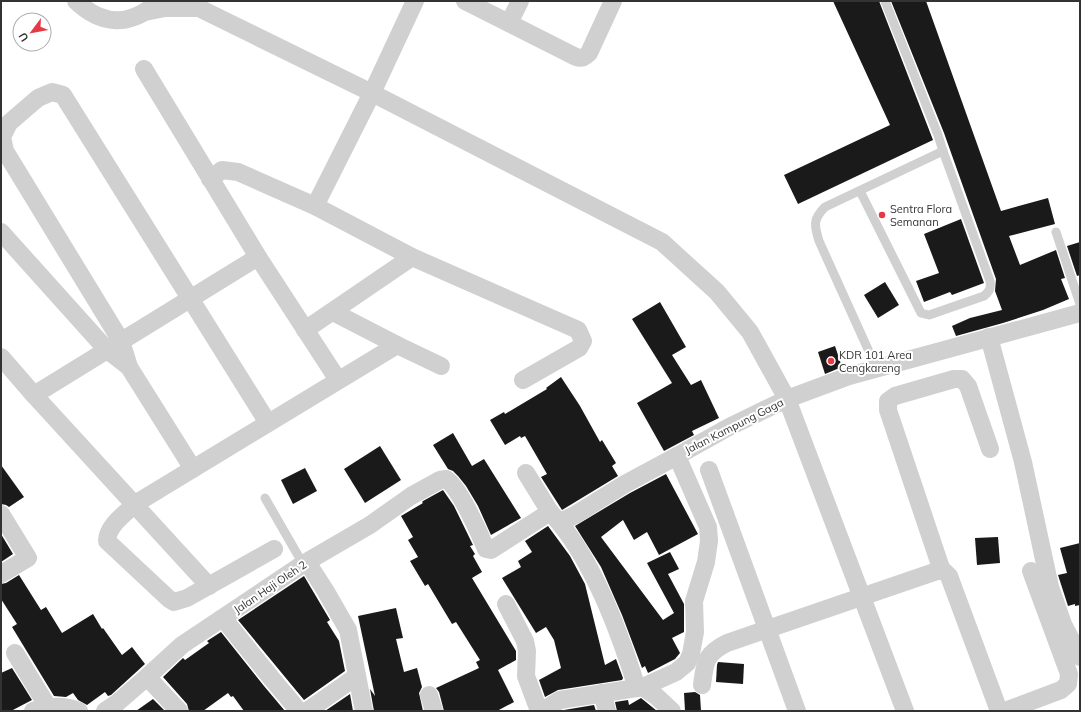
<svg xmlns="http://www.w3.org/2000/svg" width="1081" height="712" viewBox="0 0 1081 712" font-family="Mulish,sans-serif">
<rect width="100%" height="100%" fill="#fff"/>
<g fill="#1a1a1a">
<path d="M833,1H879L933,140L798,204L784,175L890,125Z"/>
<path d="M891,1H926L1001,211L1048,198L1055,224L1009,236L1020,265L1056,250L1065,278L1061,279L1069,299L1043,310L1003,323L956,336L952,326L970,318L1002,310L995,291L996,279L944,133Z"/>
<path d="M961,219L984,283L952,295L950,292L924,302L916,281L939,273L924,234Z"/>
<path d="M1080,242V275L1077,276L1067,246Z"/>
<path d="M885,282L899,305L878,318L864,295Z"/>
<path d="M660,302L686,347L672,355L691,385L701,380L719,418L692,431L694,435L664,451L637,403L672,383L632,319Z"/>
<path d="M835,346L842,367L825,374L818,352Z"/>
<path d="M561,377L580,406L600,442L602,440L616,463L612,466L618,476L562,510L541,477L547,474L525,436L521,438L520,436L505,445L490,420L504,412L505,414L547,389L546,388Z"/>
<path d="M453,433L472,466L484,459L521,518L491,535L478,506L466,486L458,476L453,471L448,469L433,445Z"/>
<path d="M380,446L401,480L365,503L344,469Z"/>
<path d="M1,465L24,497L9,507L6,505L1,504Z"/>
<path d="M305,468L317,491L293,504L281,480Z"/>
<path d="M666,474L698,534L659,555L647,532L634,540L623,520L601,537L663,620L674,613L647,563L670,552L679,569L668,574L684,604V632L672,638L680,653L675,659L648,673L645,666L642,668L622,615L601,567L575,526L630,493Z"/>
<path d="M443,490L454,506L473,545L470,546L475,554L473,556L482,572L472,578L516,651V660L498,670L514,702L497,711H444L439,692L436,688L479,668L476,662L480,660L456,622L452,624L428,584L425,586L410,561L418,557L408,540L413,537L401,516L423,503L422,502L423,501Z"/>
<path d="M548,526L570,556L585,584L605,665L616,659L623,678L622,680L558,690L545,697L539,680L561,668L554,640L546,627L536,633L502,578L521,567L518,561L532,552L525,541Z"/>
<path d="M1,534L13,554L1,562Z"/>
<path d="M998,537L1000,563L977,565L975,538Z"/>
<path d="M1080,543V605L1075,606V604L1068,606L1058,575L1067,573L1060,548Z"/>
<path d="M19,575L41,610L46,607L62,633L93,614L102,629L103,628L122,655L132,647L145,664L111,695L108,696L105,692L87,705L78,700L73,693L66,697L54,696L12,627L17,624L1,599V584L6,583Z"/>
<path d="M304,576L330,620L327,622L339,641L345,671L304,700L238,620Z"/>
<path d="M396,608L403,638L396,639L404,672L417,668L422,687L419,693L423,711H374L370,689L375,696L358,616Z"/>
<path d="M221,632L264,686L285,711H244L233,696L231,697L228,693L203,711H189L187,704L163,677L183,658L185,660L209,643L207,641Z"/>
<path d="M718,662L744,664L743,684L716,682L717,665Z"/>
<path d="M12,668L32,700L11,711H1V673Z"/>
<path d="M695,692L700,695L701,711H685L684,693Z"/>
<path d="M350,694L353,711H325Z"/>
<path d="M641,698L657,711H617L615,702L628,700L629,705Z"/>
<path d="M153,699L165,711H136Z"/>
<path d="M594,705L596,711H562L564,710Z"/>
</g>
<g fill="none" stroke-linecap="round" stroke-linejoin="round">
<g stroke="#d0d0d0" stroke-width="9">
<path d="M860,191L921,313L929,315L932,314L984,296C990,291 991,288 990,281L943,151"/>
<path d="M1056,232L1080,304"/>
<path d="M876,367L819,241C814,225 813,219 825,207L943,151L938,135L885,1"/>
<path d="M265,498L303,564"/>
</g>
<g stroke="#d0d0d0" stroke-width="18">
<path d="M76,1C100,24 127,27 153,6"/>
<path d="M465,1L576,57C582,59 585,57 589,53L613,1"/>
<path d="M145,12L165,8H199L213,15L372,93L662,242L717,292L750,332L787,399L905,711"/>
<path d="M509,23L520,1"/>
<path d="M144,69L258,257L338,380"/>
<path d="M210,179L222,170L238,172L315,206L412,257L578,330L583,341L579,348L523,380"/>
<path d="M315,206L372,93L415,1"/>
<path d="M1,232L107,350L129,367L193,469"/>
<path d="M333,312L397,345L441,366"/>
<path d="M305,330L412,257"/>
<path d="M989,337L1023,462L1050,587L1063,624L1080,657"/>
<path d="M1,357L34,395L209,586"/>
<path d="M129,367L121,341L5,151L2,137L9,123L38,98L52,92L63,95L268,423"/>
<path d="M34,395L258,257"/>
<path d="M709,470L797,711"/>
<path d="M526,473L550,512"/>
<path d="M1,514L28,558L1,574"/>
<path d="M560,522L575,515L625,484L677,456"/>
<path d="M274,549L187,598L174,602L169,599L107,541C107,526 125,514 135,504L397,345"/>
<path d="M307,562L325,590L348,630L364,711"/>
<path d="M942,571L888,410V401L895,396L954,379H962L968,386L990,449"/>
<path d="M506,604L525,641L527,651L526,676L539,711"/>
<path d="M223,618L272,679L299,711"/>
<path d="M15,653L48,707"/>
<path d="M147,677L179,711"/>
<path d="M702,685C705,662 705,654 727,643L940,570L945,572L949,576L999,711"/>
<path d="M643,687L656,696L672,711"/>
<path d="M602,693L607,711"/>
<path d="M429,695L434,711"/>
<path d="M33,711C48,706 64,705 79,711"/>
<path d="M105,711L117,703L147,677L182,645L303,564L370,525L411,496L440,480L446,479C459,487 480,534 486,549L491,550L550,512C592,556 619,631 637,688"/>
<path d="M307,711L357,676"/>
<path d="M542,711L560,700L643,687L676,672L687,663L691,654L695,632L694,601L706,562L709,541L708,527L677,456L729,427L787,399L849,376L1080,313"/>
<path d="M1005,711L1061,690L1068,684L1069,674L1031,571"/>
</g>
</g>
<g fill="#e63946" stroke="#fff" stroke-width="1.5">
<circle cx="882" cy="215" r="4"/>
<circle cx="831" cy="361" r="4"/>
</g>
<g text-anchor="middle" stroke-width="4" stroke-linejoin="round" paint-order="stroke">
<g font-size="11" fill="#333" stroke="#fff" text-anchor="start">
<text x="890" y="213">Sentra Flora<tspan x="890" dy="13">Semanan</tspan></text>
<text x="839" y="359">KDR 101 Area<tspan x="839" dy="13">Cengkareng</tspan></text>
</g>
<g font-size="11" fill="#333" stroke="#fff">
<text transform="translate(734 426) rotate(-27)" y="4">Jalan Kampung Gaga</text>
<text transform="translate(270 587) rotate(-34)" y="4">Jalan Haji Oleh 2</text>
</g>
</g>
<rect width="1081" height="712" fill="none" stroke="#333333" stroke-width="4"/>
<g transform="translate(32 32) rotate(238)"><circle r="19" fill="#ffffff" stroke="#adadad"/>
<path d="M0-3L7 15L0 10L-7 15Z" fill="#e63946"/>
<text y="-6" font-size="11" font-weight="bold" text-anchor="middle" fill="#333333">U</text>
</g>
</svg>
